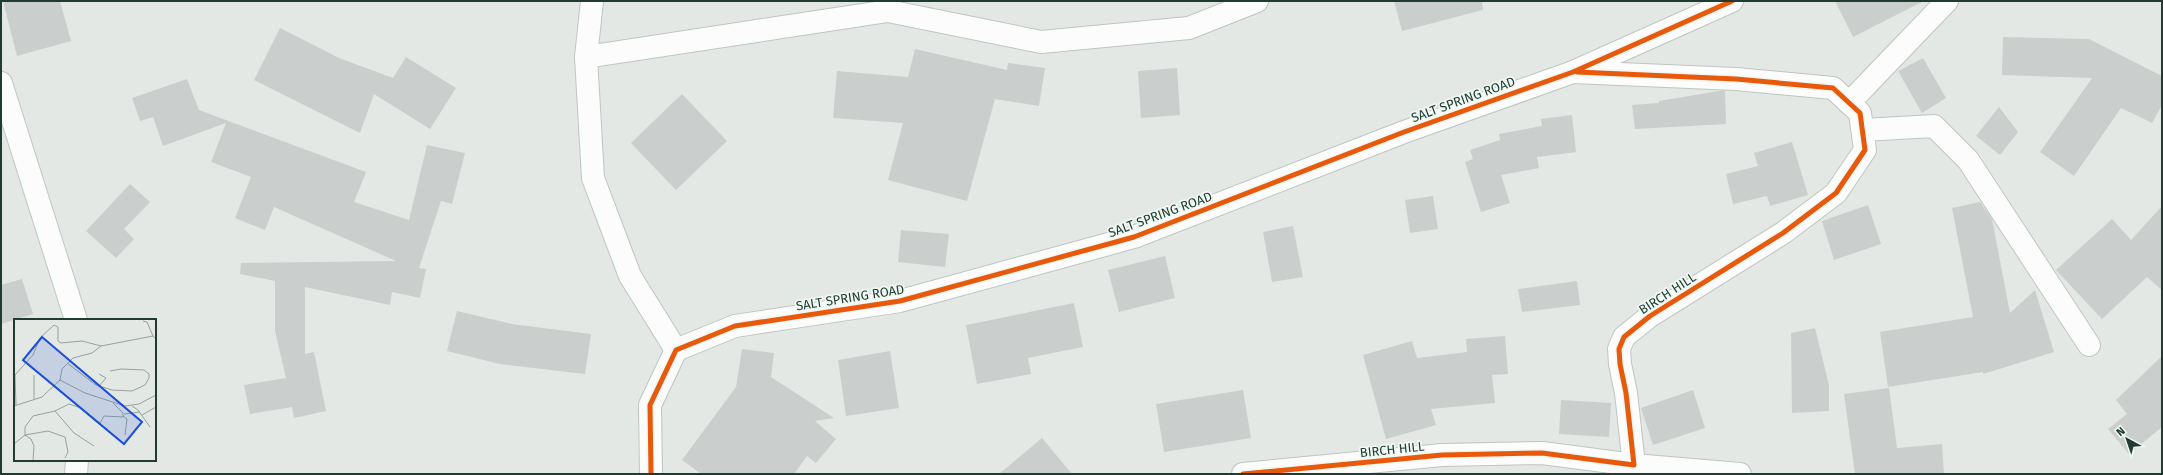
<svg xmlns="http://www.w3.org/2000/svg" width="2163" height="475" viewBox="0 0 2163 475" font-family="'Fira Sans',sans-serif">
<rect width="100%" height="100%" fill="#e3e8e5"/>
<g fill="#cacfcd">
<path d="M3,1H60L71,41L17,56Z"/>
<path d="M1394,1H1482L1483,10L1402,31Z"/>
<path d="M1835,1H1924L1853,37Z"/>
<path d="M280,28L339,58L393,78L406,57L456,88L430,129L374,94L360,133L254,80Z"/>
<path d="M2003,37L2089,39L2162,76V105L2152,123L2121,108L2074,176L2040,152L2092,78L2002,75Z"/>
<path d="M915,49L1007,70L1008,63L1045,68L1039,106L995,99L967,201L888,180L903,123L833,118L837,71L908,77Z"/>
<path d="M1923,58L1946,98L1922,113L1898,71Z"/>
<path d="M1177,68L1180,115L1141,118L1138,71Z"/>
<path d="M187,79L199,110L366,172L354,202L409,220L427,145L465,153L452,204L441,201L419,268L426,269L420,298L392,292L390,305L305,287V354L314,352L326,411L294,418L292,407L250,414L244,385L286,378L275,331V281L240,274L241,263L396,261L274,207L265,230L235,218L251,177L211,162L226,123L163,146L153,117L140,121L132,98Z"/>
<path d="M1719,91H1725L1726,124L1635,129L1632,105L1659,103V101Z"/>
<path d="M682,94L727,141L676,190L631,143Z"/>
<path d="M1999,107L2018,132L2000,155L1976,136Z"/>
<path d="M1572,115L1576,152L1537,157L1539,168L1501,175L1510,203L1481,212L1465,162L1473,159L1470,150L1500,140L1499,134L1542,126L1541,119Z"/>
<path d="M1792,142L1808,195L1770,206L1767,196L1733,204L1726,174L1758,166L1754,153Z"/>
<path d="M130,184L150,202L124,229L134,239L116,258L86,231Z"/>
<path d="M1433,196L1438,229L1410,233L1405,200Z"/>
<path d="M1980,202L1992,219L2010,313L2035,290L2054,352L1983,374V372L1888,387L1880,332L1973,317L1952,208Z"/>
<path d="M1868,205L1881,244L1834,260L1822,221Z"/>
<path d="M2162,206V290L2147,277L2102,319L2056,270L2112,219L2131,240Z"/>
<path d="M1293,226L1303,277L1272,282L1263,232Z"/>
<path d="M901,230L949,234L945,267L898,262Z"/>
<path d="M1165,256L1175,298L1119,312L1108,270Z"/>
<path d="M22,279L33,314L1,324V285Z"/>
<path d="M1577,281L1580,305L1522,312L1518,289Z"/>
<path d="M1074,303L1083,347L1028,358L1031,374L977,384L966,325Z"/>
<path d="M457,311L512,324L591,334L585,374L500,364L447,351Z"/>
<path d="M1815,328L1829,385V411L1792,413L1791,333Z"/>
<path d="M1505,336L1508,374L1492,375L1495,403L1431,409L1436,425L1386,439L1363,355L1412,341L1417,358L1467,352L1466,339Z"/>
<path d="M742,349L774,353L771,377L834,418L815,421L836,439L816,463L807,456L794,474H701L682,460L736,387Z"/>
<path d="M890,351L899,408L846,416L838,360Z"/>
<path d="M2162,356V427L2129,454L2108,429L2127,414L2116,400Z"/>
<path d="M1889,388L1897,448L1942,444L1944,474H1855L1844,394Z"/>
<path d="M1243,390L1251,438L1164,452L1156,404Z"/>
<path d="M1693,390L1705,428L1653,445L1641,408Z"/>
<path d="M1561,400L1611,403L1609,437L1559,434Z"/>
<path d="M1042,438L1072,474H999Z"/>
</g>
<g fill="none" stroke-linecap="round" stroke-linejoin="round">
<g stroke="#c0c5c2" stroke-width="24">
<g id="street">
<path d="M592,1L586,57L593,178L630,276L676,350"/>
<path d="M586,57L888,11L1041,42L1189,28L1257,1"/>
<path d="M1,83L76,320"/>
<path d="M1849,103L1947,1"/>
<path d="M1863,130L1934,126L1968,160L2089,345"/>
<path d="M1634,465L1740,474"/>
<path d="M76,474L77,460"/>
<path d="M1243,474L1442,455L1542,453L1634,465L1626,393L1620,364L1619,349L1624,337L1650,316L1783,233L1836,193L1865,150L1860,113L1833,88L1736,79L1573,72"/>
</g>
</g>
<g stroke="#bec6c2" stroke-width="24">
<path id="secondary" d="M651,474L650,405L676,350L735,326L900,301L1134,237L1404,132L1573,72L1732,1"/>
</g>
<use href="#street" stroke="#fbfcfb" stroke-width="22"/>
<use href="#secondary" stroke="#fbfcfb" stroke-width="22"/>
<g stroke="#f0f8f3" stroke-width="8">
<g id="cycleway">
<path d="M651,474L650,405L676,350L735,326L900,301L1134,237L1404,132L1573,72L1732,1"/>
<path d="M1243,474L1442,455L1542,453L1634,465L1626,393L1620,364L1619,349L1624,337L1650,316L1783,233L1836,193L1865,150L1860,113L1833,88L1736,79L1577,72"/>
</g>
</g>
<use href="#cycleway" stroke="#e8590c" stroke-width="5"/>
</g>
<g text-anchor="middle" stroke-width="3.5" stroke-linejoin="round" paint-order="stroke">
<g font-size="13" fill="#203c32" stroke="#f0f8f3">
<text transform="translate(1463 99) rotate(-20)" y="5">SALT SPRING ROAD</text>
<text transform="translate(1160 214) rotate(-20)" y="5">SALT SPRING ROAD</text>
<text transform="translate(1667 293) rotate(-33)" y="5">BIRCH HILL</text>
<text transform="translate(850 297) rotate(-9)" y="5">SALT SPRING ROAD</text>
<text transform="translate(1392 449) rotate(-6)" y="5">BIRCH HILL</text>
</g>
</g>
<g transform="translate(14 319)">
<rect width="142" height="142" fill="#e3e8e5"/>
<path fill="none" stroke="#95a39d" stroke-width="1" d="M129,2L133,3L139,17M53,44L82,66L98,71L118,72L131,66L135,59V55L130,51L107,50L96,52M85,55L92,59L85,67M20,56V80M46,61L48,50L59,39L78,34L87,27L139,17L142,20M2,86L1,56L19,36L26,19L40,6L44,8V22L47,24L68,22L87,27M0,87L28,78L46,61L71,74L111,87L125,85L142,76M118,87L124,91L136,108M41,92L60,114L80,127M110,95L126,93M128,96L142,88M109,97L113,100L111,116M0,125L11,116V108L19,97L41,92L55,85L67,89L86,104L90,97L109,98V94L99,84M19,142L20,127L17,120L11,116L34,112L51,118L54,133L51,139"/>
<path fill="#1d4ed8" fill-opacity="0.15" stroke="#1d4ed8" stroke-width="2" d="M28,18L128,103L110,125L9,41Z"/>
<rect width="142" height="142" fill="none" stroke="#203c32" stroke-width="2"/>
</g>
<rect width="2163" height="475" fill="none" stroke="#203c32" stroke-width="4"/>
<g transform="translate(2127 439) rotate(320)" stroke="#f0f8f3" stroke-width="3" paint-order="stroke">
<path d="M0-3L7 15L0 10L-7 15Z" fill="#203c32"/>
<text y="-6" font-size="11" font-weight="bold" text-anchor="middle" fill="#203c32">N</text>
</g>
</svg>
